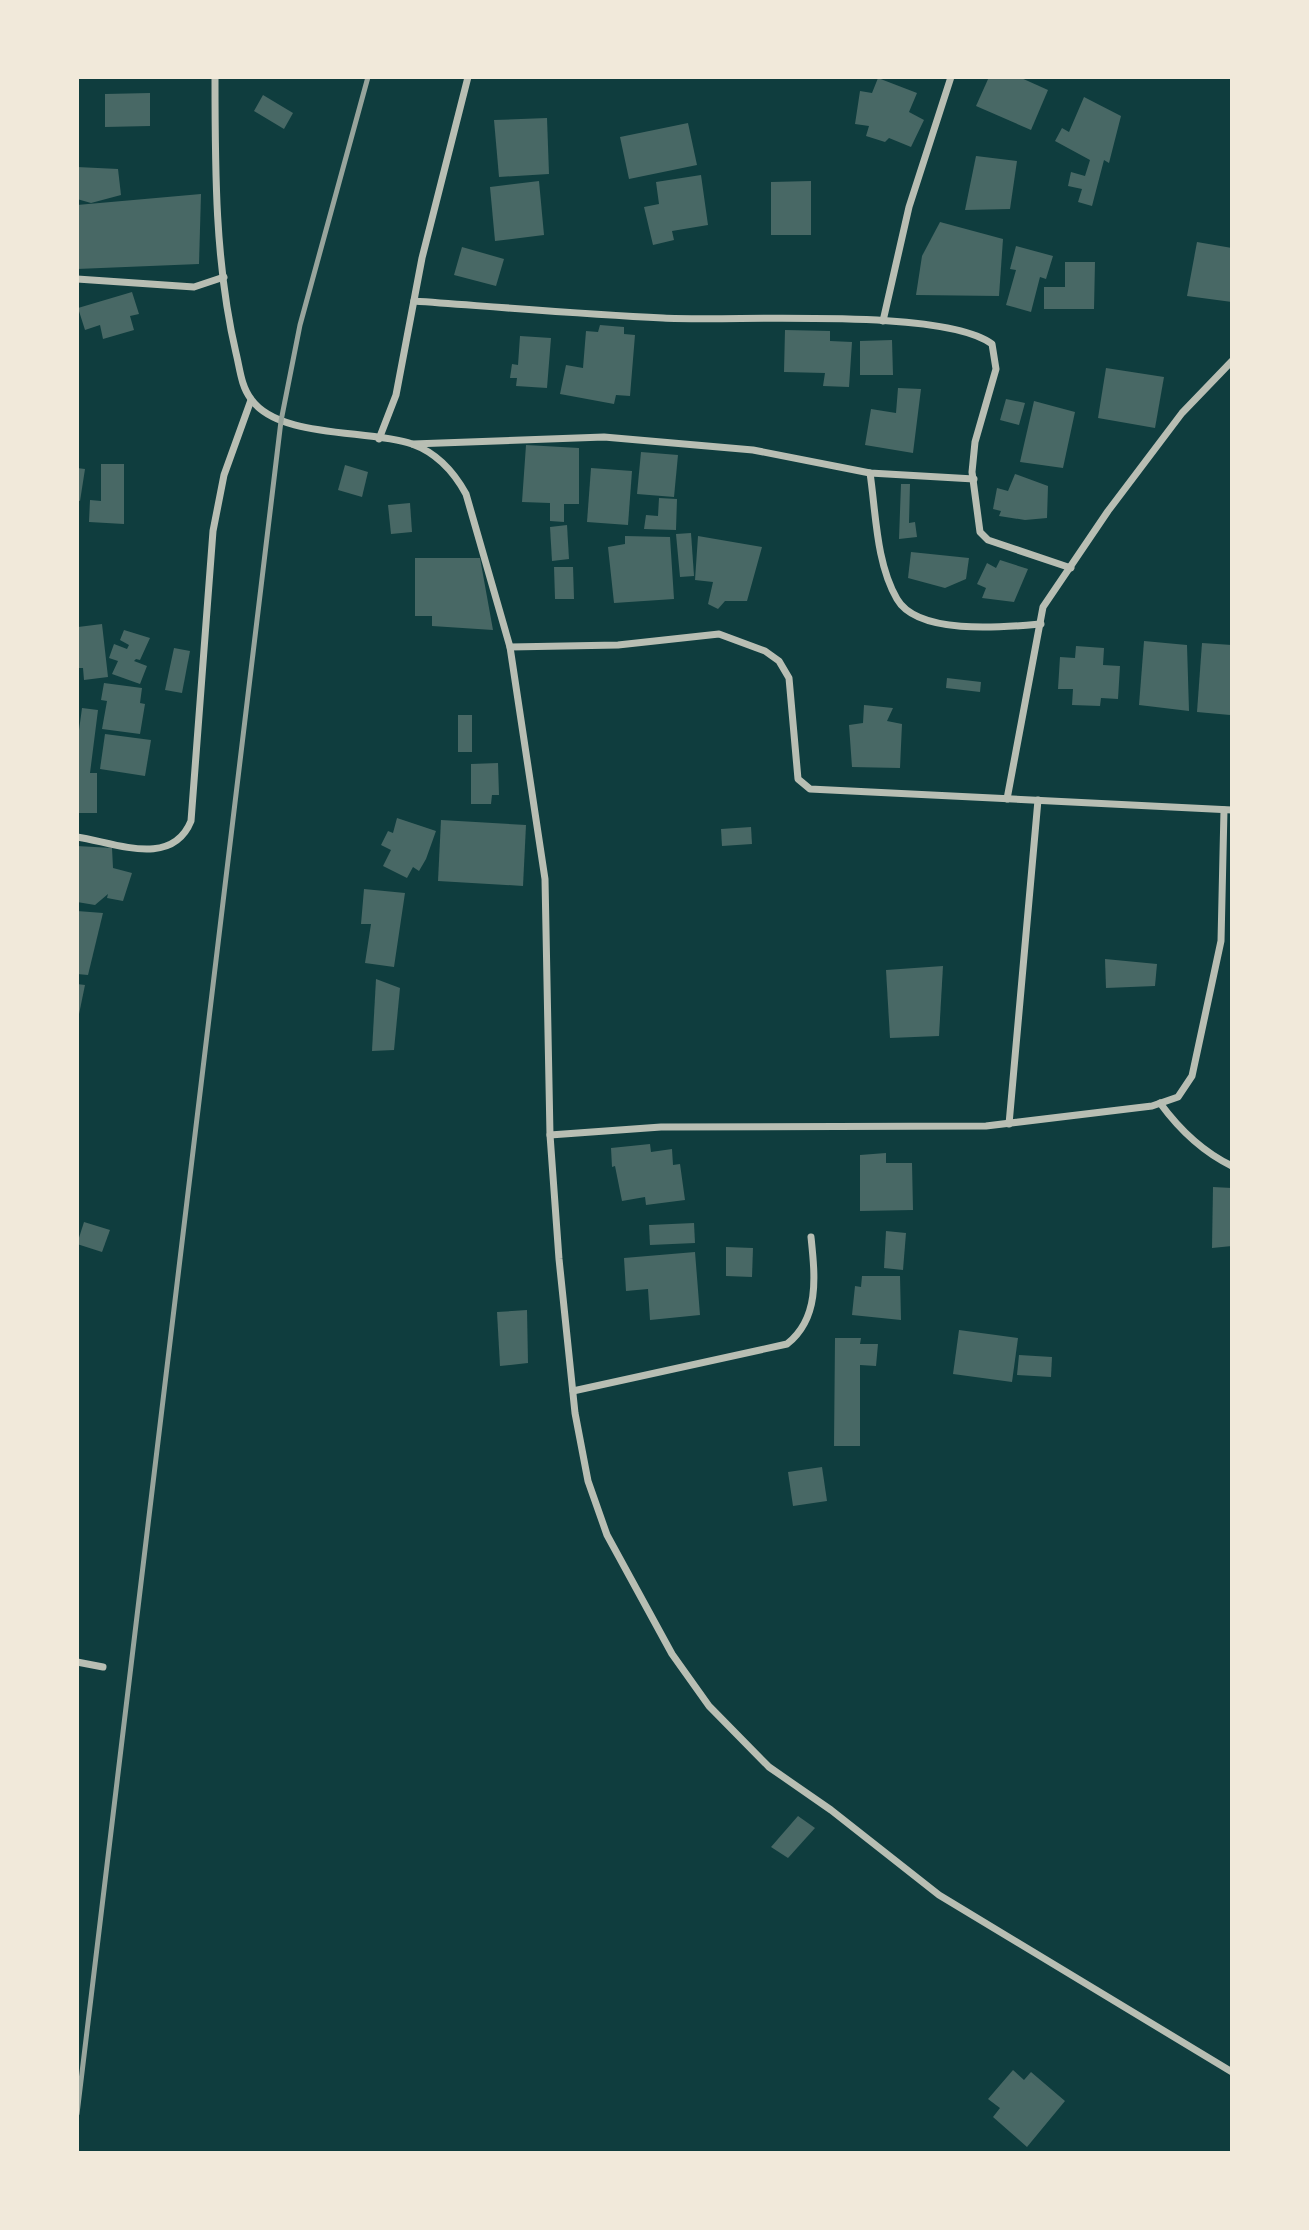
<svg xmlns="http://www.w3.org/2000/svg" width="1309" height="2230" viewBox="0 0 1309 2230" font-family="'PT Sans Narrow',sans-serif">
<rect width="100%" height="100%" fill="#0f3d3e"/>
<g fill="#486865">
<path d="M989,77H1019L1048,90L1031,130L976,106Z"/>
<path d="M878,78L917,93L909,112L924,120L911,147L889,138L885,142L866,136L869,126L855,124L860,91L872,93Z"/>
<path d="M150,93V126L105,127V94Z"/>
<path d="M263,95L293,113L284,129L254,111Z"/>
<path d="M1084,97L1121,116L1109,163L1104,160L1092,206L1078,202L1082,189L1068,186L1071,172L1085,176L1090,160L1055,141L1062,128L1069,132Z"/>
<path d="M547,118L549,174L499,177L494,120Z"/>
<path d="M688,123L697,165L629,179L620,137Z"/>
<path d="M976,156L1017,161L1010,209L965,210Z"/>
<path d="M77,167L118,169L121,195L91,203L77,199Z"/>
<path d="M701,175L708,225L672,231L674,240L653,245L644,207L659,204L656,182Z"/>
<path d="M539,181L544,235L495,241L490,187Z"/>
<path d="M811,181V235H771V182Z"/>
<path d="M201,194L199,264L77,269V205Z"/>
<path d="M940,222L1003,239L999,296L916,295L922,256Z"/>
<path d="M1197,242L1232,248V302L1187,296Z"/>
<path d="M1016,246L1053,256L1046,279L1040,277L1031,312L1006,305L1016,270L1010,269Z"/>
<path d="M462,247L504,259L496,286L454,275Z"/>
<path d="M1065,262H1095L1094,309H1044V287H1065Z"/>
<path d="M132,292L139,314L130,316L134,330L103,339L100,325L85,330L78,308Z"/>
<path d="M600,325L624,327V334L635,335L630,396L616,395L614,404L560,394L566,365L583,368L586,331L598,332Z"/>
<path d="M785,330L830,331V341L852,342L849,387L823,386L825,373L784,372Z"/>
<path d="M520,336L551,338L547,388L516,386L517,378H510L512,364L518,365Z"/>
<path d="M892,340L893,375H860V341Z"/>
<path d="M1106,368L1164,377L1155,428L1098,418Z"/>
<path d="M898,388L921,389L913,453L865,445L871,409L896,413Z"/>
<path d="M1006,399L1025,403L1019,425L1000,420Z"/>
<path d="M1034,401L1075,412L1063,468L1020,462Z"/>
<path d="M526,445L579,448V504H564V522L550,521V503L522,502Z"/>
<path d="M641,452L678,455L674,497L637,494Z"/>
<path d="M101,464H124V524L89,522L90,500L101,501Z"/>
<path d="M345,465L368,472L362,497L338,490Z"/>
<path d="M77,468L85,469L80,501L77,500Z"/>
<path d="M591,468L632,471L628,525L587,522Z"/>
<path d="M1015,474L1048,486L1047,518L1025,520L999,516L1001,511L993,509L997,488L1008,491Z"/>
<path d="M901,484H910L909,523L915,522L917,537L899,539Z"/>
<path d="M659,498L677,499L676,530L644,529L646,515L658,516Z"/>
<path d="M410,503L412,532L391,534L388,505Z"/>
<path d="M567,525L569,559L552,561L550,527Z"/>
<path d="M691,533L694,576L680,577L676,534Z"/>
<path d="M625,536L670,537L674,599L614,603L608,547L625,544Z"/>
<path d="M698,536L762,547L747,601H725L718,609L708,604L713,582L695,580Z"/>
<path d="M911,552L969,558L966,579L945,588L908,578Z"/>
<path d="M415,558H480L493,630L432,626V616H415Z"/>
<path d="M1000,560L1028,569L1014,602L982,598L986,588L977,584L987,563L996,568Z"/>
<path d="M554,567H573L574,599H555Z"/>
<path d="M102,624L108,677L84,680L83,668H77L78,627Z"/>
<path d="M124,630L150,638L140,660L136,659L134,661L147,666L140,684L112,674L118,661L109,658L114,644L127,649L129,645L120,640Z"/>
<path d="M1144,641L1187,645L1189,711L1139,705Z"/>
<path d="M1202,643L1232,645L1230,715L1197,712Z"/>
<path d="M1076,646L1104,648L1103,665L1120,666L1118,699L1101,698L1100,706L1072,705L1073,689H1058L1060,657L1075,658Z"/>
<path d="M174,648L190,651L182,693L165,690Z"/>
<path d="M947,678L981,682L980,692L946,688Z"/>
<path d="M104,683L142,688L140,703L145,704L140,734L102,729L107,701L101,700Z"/>
<path d="M864,705L893,708L887,721L902,724L900,768L852,767L849,725L863,723Z"/>
<path d="M82,708L98,710L90,773H97V813H77V745Z"/>
<rect x="458" y="715" width="14" height="37"/>
<path d="M105,734L151,740L145,776L100,769Z"/>
<path d="M498,763L499,795H492L491,804H471V764Z"/>
<path d="M397,818L436,831L426,859L419,871L413,867L407,878L383,866L391,850L381,845L388,831L393,833Z"/>
<path d="M441,820L526,825L523,886L438,881Z"/>
<path d="M751,827L752,844L722,846L721,829Z"/>
<path d="M77,846L112,848L113,868L132,873L123,901L107,898L108,894L95,905L77,902Z"/>
<path d="M364,889L405,893L394,967L365,963L371,924H361Z"/>
<path d="M77,911L103,913L88,975L77,974Z"/>
<path d="M1105,959L1157,964L1155,986L1106,988Z"/>
<path d="M943,966L939,1036L890,1038L886,970Z"/>
<path d="M376,979L400,988L394,1050L372,1051Z"/>
<path d="M77,984L85,985L78,1019L77,1018Z"/>
<path d="M650,1144L651,1152L672,1149L673,1165L680,1164L685,1200L646,1205L645,1197L622,1201L615,1166L612,1167L611,1148Z"/>
<path d="M886,1153V1163H912L913,1210L860,1211V1155Z"/>
<path d="M1213,1187L1232,1188V1246L1212,1248Z"/>
<path d="M84,1222L110,1230L102,1252L77,1244Z"/>
<path d="M694,1223L695,1243L650,1245L649,1225Z"/>
<path d="M886,1231L906,1233L903,1270L884,1268Z"/>
<path d="M726,1247L753,1248L752,1277L726,1276Z"/>
<path d="M695,1252L700,1315L650,1320L648,1289L626,1291L624,1258Z"/>
<path d="M862,1276H900L901,1320L852,1315L855,1286L861,1287Z"/>
<path d="M527,1310L528,1363L500,1366L497,1312Z"/>
<path d="M959,1330L1018,1338L1012,1382L953,1374Z"/>
<path d="M835,1338H861L860,1344H878L876,1366L860,1365V1446H834Z"/>
<path d="M1019,1355L1052,1357L1051,1377L1017,1375Z"/>
<path d="M822,1467L827,1501L793,1506L788,1472Z"/>
<path d="M798,1816L815,1828L788,1858L771,1847Z"/>
<path d="M1013,2070L1024,2080L1031,2072L1065,2101L1027,2147L993,2117L1000,2108L988,2099Z"/>
</g>
<g fill="none" stroke-linecap="round" stroke-linejoin="round">
<g stroke="#b8beb3" stroke-width="7">
<path d="M215,77C215,169 215,264 236,353C240,369 241,386 251,399C279,439 369,429 412,444C437,453 454,472 466,494L510,647L545,879L550,1135L559,1259L575,1413L588,1481L607,1535L672,1654L709,1706L769,1767L831,1810L939,1895L1232,2072"/>
<path d="M77,279L194,287L224,277"/>
<path d="M414,301C497,307 580,314 663,318C733,322 943,307 992,344L996,369L975,442L972,472L980,532L988,540L1071,568"/>
<path d="M883,321L909,207L951,77"/>
<path d="M379,439L396,395L422,258L468,77"/>
<path d="M413,444L604,437L753,450L870,473L974,479"/>
<path d="M870,473C876,513 876,563 897,599C918,636 1006,627 1041,624"/>
<path d="M510,647L618,645L719,634L765,651L779,661L789,678L798,779L810,789L1232,810"/>
<path d="M1007,799L1043,607L1108,511L1182,413L1232,361"/>
<path d="M77,837C116,843 172,868 191,821L213,531L224,475L251,400"/>
<path d="M1160,1103C1179,1129 1203,1152 1232,1166"/>
<path d="M1009,1124L1038,800"/>
<path d="M550,1135L661,1127L986,1126L1152,1106L1178,1097L1192,1076L1221,941L1224,810"/>
<path d="M573,1391L787,1344C820,1318 815,1276 811,1237"/>
<path d="M77,1662L103,1667"/>
</g>
<path stroke="#97a49c" stroke-width="5" d="M77,2114L281,421L300,325L368,77"/>
</g>
<rect width="1309" height="2230" fill="none" stroke="#f1e9da" stroke-width="158"/>
</svg>
